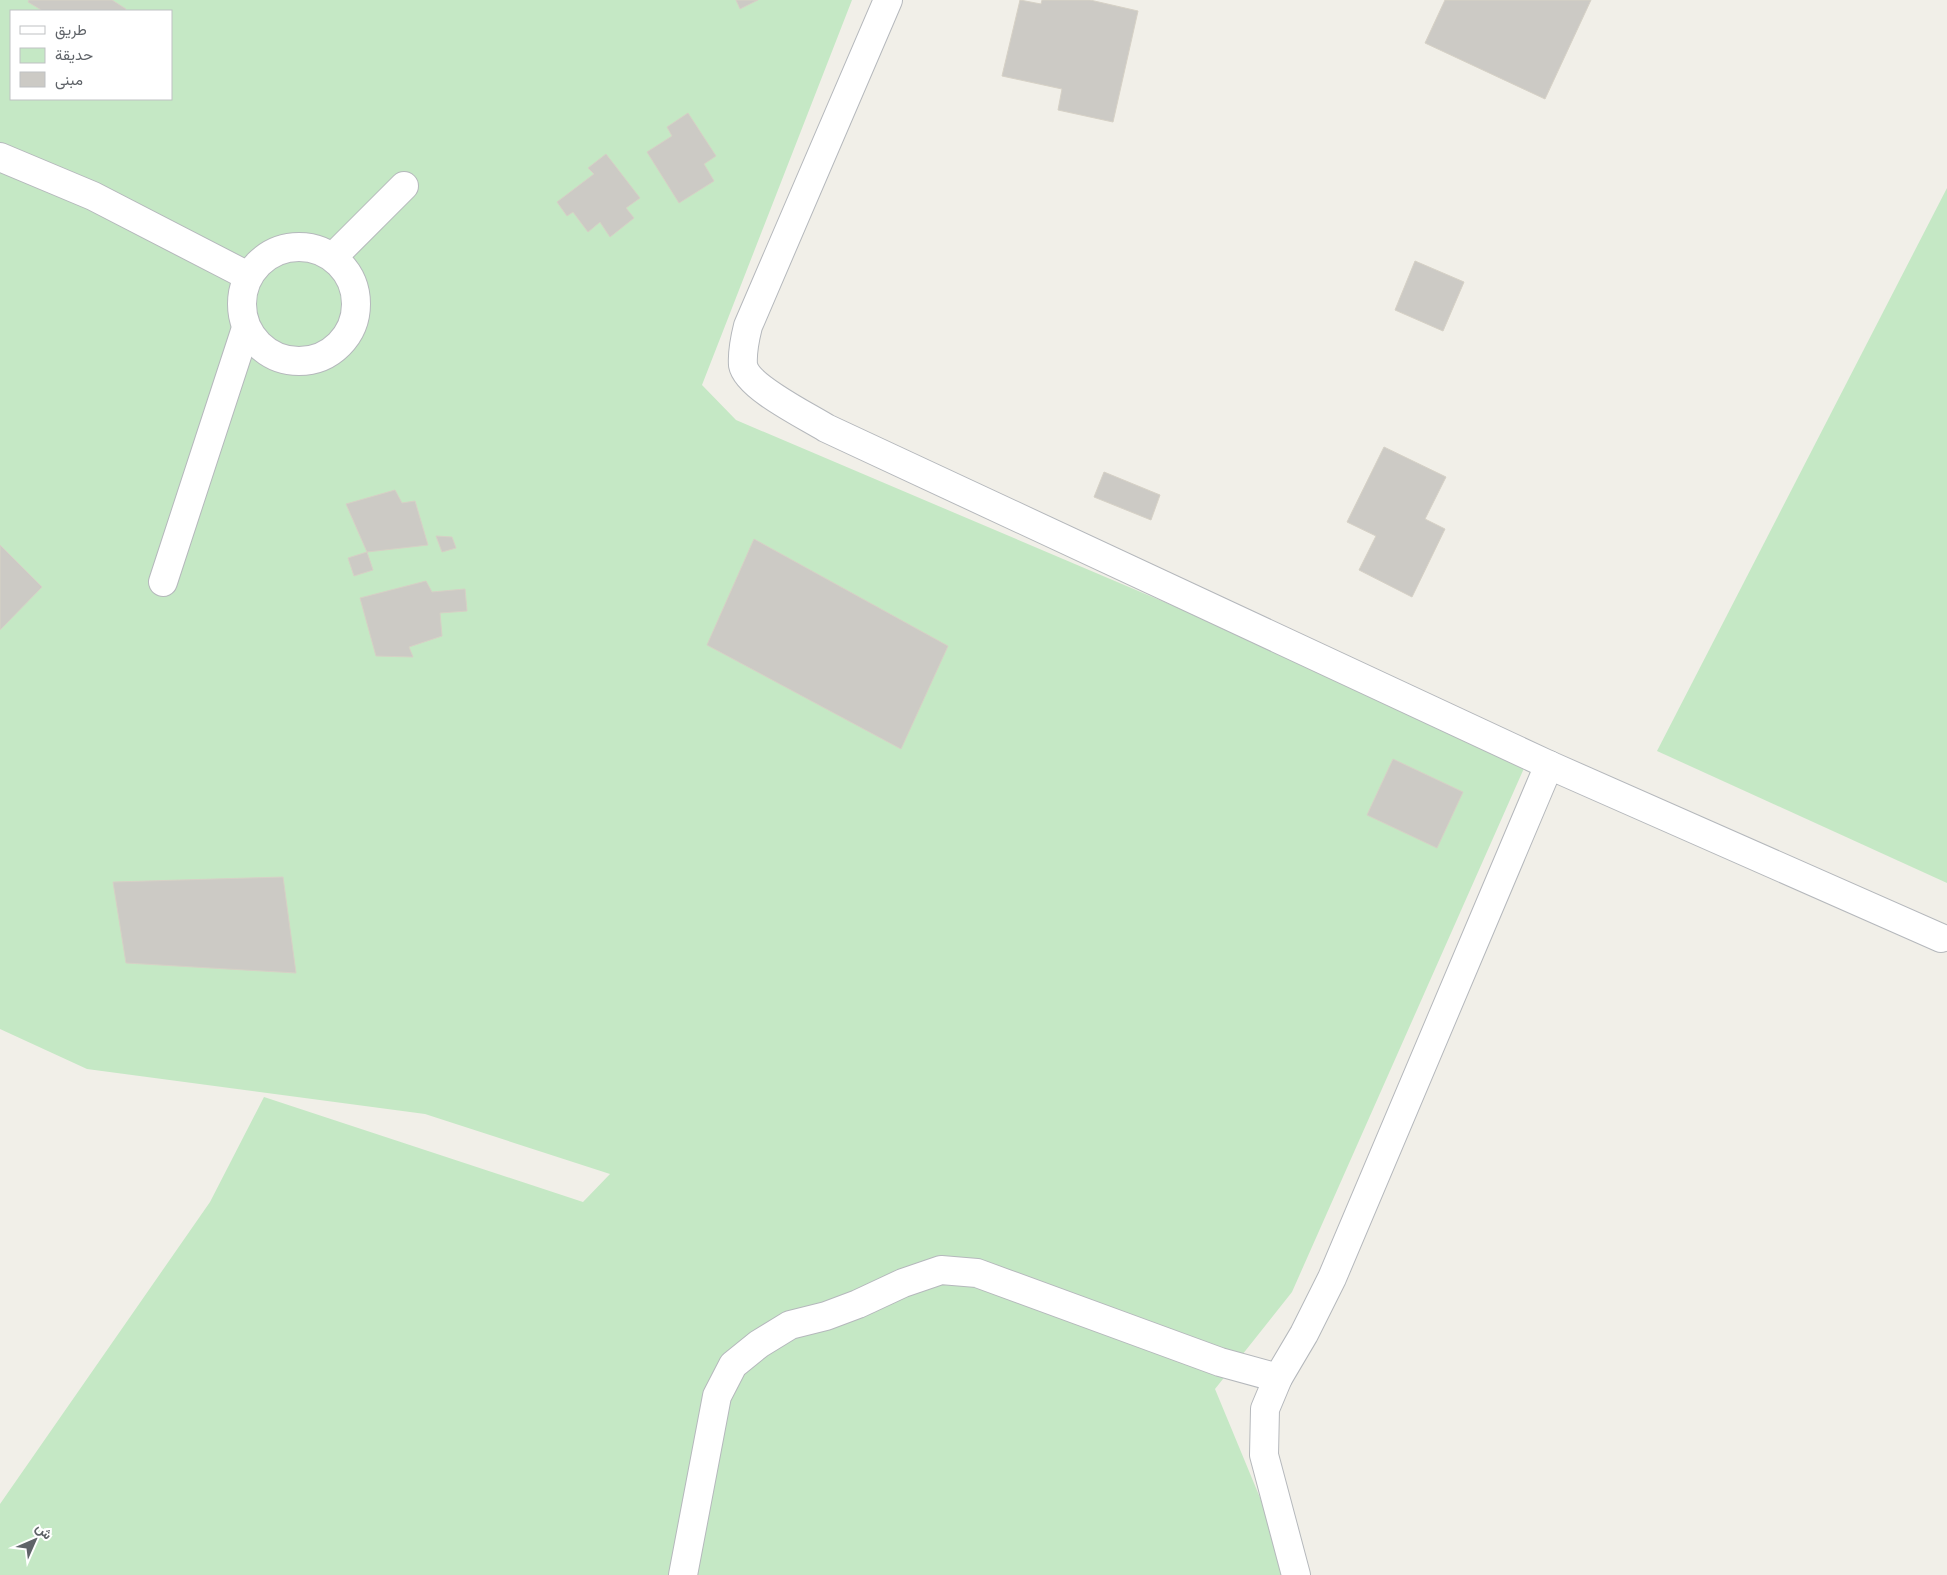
<svg xmlns="http://www.w3.org/2000/svg" width="1947" height="1575" viewBox="0 0 1947 1575" font-family="Figtree,Vazirmatn,sans-serif">
<rect width="100%" height="100%" fill="#f1efe8"/>
<g fill="#c5e8c5" fill-rule="evenodd">
<path d="M0,0H852L702,385L736,420L1529,757L1292,1292L1215,1389L1292,1575H0V1504L210,1202L264,1097L583,1202L610,1174L425,1114L87,1069L0,1029ZM11,11H171V99H11Z"/>
<path d="M1947,188V883L1657,751Z"/>
</g>
<g fill="#cccac5" stroke="#d6d1c6">
<path d="M29,0H112L126,9L124,11H43L28,2Z"/>
<path d="M736,0H758L740,9Z"/>
<path d="M1020,0L1041,4L1042,0H1090L1138,11L1113,122L1058,110L1062,89L1002,76Z"/>
<path d="M1445,0H1591L1545,99L1425,43Z"/>
<path d="M688,113L716,156L704,164L714,181L679,203L647,152L672,136L667,127Z"/>
<path d="M606,154L640,198L626,208L634,218L610,237L600,222L588,232L573,212L567,216L557,202L594,174L588,168Z"/>
<path d="M1415,261L1464,282L1443,331L1395,310Z"/>
<path d="M1384,447L1446,477L1425,519L1445,529L1412,597L1359,570L1376,536L1347,522Z"/>
<path d="M1104,472L1160,495L1151,520L1094,497Z"/>
<path d="M395,490L402,503L415,501L428,545L367,552L346,504Z"/>
<path d="M436,536L452,537L456,548L442,552Z"/>
<path d="M754,539L948,646L901,749L707,645Z"/>
<path d="M0,545L42,587L0,630Z"/>
<path d="M367,552L373,570L354,576L348,558Z"/>
<path d="M426,581L432,592L465,589L467,611L440,613L442,636L409,647L413,657L376,656L360,598Z"/>
<path d="M1393,759L1463,792L1437,848L1367,815Z"/>
<path d="M283,877L296,973L126,963L113,882Z"/>
</g>
<g fill="none" stroke-linecap="round" stroke-linejoin="round">
<g stroke="#b5b8bc" stroke-width="30">
<g id="street">
<path d="M888,0L748,326C745,338 742,352 743,365C747,387 807,416 826,428L1549,765L1941,938"/>
<path d="M0,157L93,196L248,276"/>
<circle cx="299" cy="304" r="57"/>
<path d="M333,257L404,186"/>
<path d="M163,582L246,328"/>
<path d="M683,1575L717,1396L733,1365L759,1344L790,1325L826,1316L858,1304L903,1283L941,1270L977,1273L1220,1362L1278,1378"/>
<path d="M1296,1575L1264,1455L1265,1409L1278,1378L1304,1334L1332,1278L1549,765"/>
</g>
</g>
<use href="#street" stroke="#fff" stroke-width="28"/>
</g>
<rect x="10" y="10" width="162" height="90" fill="#ffffff" stroke="#bfc1c3"/>
<rect x="20" y="26" width="25" height="8" fill="#ffffff" stroke="#bfc1c3"/>
<text x="55" y="35" font-size="15" fill="#5f6368">طريق</text>
<rect x="20" y="48" width="25" height="15" fill="#c5e8c5" stroke="#bfc1c3"/>
<text x="55" y="60" font-size="15" fill="#5f6368">حديقة</text>
<rect x="20" y="72" width="25" height="15" fill="#cccac5" stroke="#bfc1c3"/>
<text x="55" y="85" font-size="15" fill="#5f6368">مبنى</text>
<g transform="translate(35 1540) rotate(45)" stroke="#ffffff" stroke-width="4" paint-order="stroke">
<path d="M0-4L9 19L0 12L-9 19Z" fill="#5f6368"/>
<text y="-8" font-size="14" font-weight="bold" text-anchor="middle" fill="#5f6368">ش</text>
</g>
</svg>
